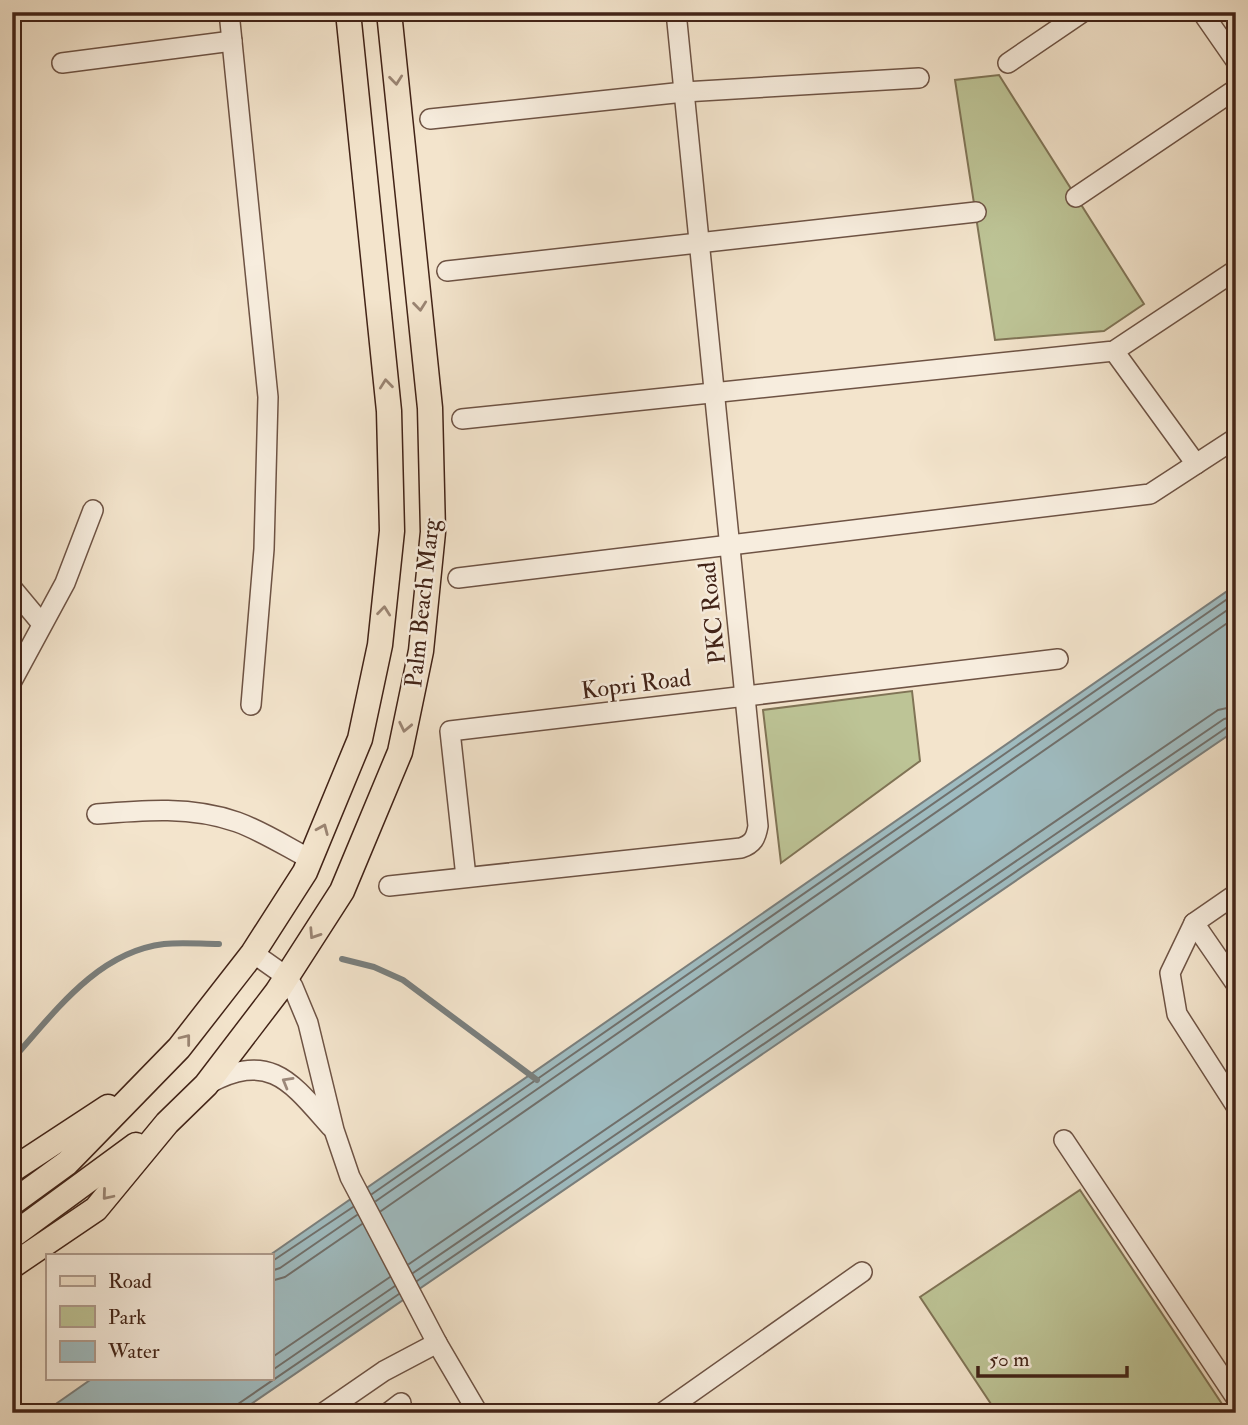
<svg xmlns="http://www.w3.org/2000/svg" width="1248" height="1425" viewBox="0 0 1248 1425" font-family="'IM FELL Double Pica',serif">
<rect width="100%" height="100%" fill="#f3e4cc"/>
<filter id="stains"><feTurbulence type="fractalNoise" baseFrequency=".00286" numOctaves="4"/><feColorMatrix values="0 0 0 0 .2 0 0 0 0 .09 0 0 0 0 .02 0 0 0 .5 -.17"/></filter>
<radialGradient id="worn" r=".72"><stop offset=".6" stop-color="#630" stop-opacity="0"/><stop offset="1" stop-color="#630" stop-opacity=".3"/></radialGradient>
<g fill="#bdc496" stroke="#807456" stroke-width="2">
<path d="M999,75L1144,304L1104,331L995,340L955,80Z"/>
<path d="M912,691L920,761L781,863L763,710Z"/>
<path d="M1080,1190L1228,1413H997L920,1297Z"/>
</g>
<path fill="#9fbcc1" stroke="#7a7f7d" stroke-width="2" d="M1236,585V730L238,1413H43L93,1378H271L270,1255Z"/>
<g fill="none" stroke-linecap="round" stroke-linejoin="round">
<g stroke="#70706c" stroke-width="2">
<path d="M372,1194L1236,593"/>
<path d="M376,1201L1236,604"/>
<path d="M381,1211L1236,617"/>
<path d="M271,1262L353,1207"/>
<path d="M409,1264L1218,710L1236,706"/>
<path d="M271,1271L280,1268L357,1215"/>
<path d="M413,1273L1224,719L1236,716"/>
<path d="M271,1281L285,1277L362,1224"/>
<path d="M417,1281L1229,726L1236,725"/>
<path d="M271,1358L390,1277"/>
<path d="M271,1371L395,1286"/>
<path d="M235,1413L238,1404L399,1294"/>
</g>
<g stroke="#7a7f7d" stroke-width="6">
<path d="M342,959L374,967L403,980L537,1080"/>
<path d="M12,1060C54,1013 97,952 164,944C182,942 201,944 219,944"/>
</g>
<g stroke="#6e5344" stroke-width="22">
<g id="minor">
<path d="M229,12L268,397L264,549L251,705"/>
<path d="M1202,12L1236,61"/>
<path d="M62,63L232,41"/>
<path d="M1008,63L1083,12"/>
<path d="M430,119L684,92L919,78"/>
<path d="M1076,197L1236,89"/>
<path d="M447,271L976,212"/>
<path d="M1114,351L1196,464"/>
<path d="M462,419L1114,351L1236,270"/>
<path d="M458,578L1150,494L1236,438"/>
<path d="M12,588L42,624"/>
<path d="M12,681L65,583L93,510"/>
<path d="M97,814C144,810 192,806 237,822C262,831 287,847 310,859"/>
<path d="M466,877L450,731L1058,659"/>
<path d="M389,886L741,848C753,844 756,838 758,826L676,12"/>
<path d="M1236,894L1194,923L1170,973L1177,1014L1236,1106"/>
<path d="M1194,923L1236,984"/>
<path d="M253,953L287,977L293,987L308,1023L334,1130L350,1177L437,1343L478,1413"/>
<path d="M208,1084C270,1050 292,1083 331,1127"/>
<path d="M1064,1140L1236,1398"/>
<path d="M323,1413L384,1371L437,1343"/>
<path d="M388,1413L401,1403"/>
<path d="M662,1413L862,1272"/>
</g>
</g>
<g stroke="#422317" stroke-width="27">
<g id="major">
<path d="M12,1170L108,1107"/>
<path d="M12,1203L67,1163L179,1048L253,953L305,872L360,739L380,645L392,531L389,411L348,12"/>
<path d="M12,1236L136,1145"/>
<path d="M12,1266L96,1209L167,1123L206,1085L277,992L342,891L400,752L421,651L433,532L430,408L389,12"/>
</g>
</g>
<use href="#minor" stroke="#f7edde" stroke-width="19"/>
<use href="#major" stroke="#f3e4cc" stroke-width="24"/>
</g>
<defs><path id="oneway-chevron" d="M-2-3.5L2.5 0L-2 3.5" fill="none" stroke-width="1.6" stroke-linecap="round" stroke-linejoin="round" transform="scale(1.75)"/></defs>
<g stroke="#9a8472">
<use href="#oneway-chevron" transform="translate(396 80) rotate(84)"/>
<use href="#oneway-chevron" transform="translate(420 306) rotate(84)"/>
<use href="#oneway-chevron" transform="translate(386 384) rotate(-96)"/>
<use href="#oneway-chevron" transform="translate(384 611) rotate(-84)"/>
<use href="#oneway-chevron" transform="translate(405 727) rotate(102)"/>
<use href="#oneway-chevron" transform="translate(323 829) rotate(-67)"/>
<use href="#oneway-chevron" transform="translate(314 934) rotate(123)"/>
<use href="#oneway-chevron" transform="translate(186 1039) rotate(-52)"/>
<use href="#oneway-chevron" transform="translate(107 1195) rotate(130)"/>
</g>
<use stroke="#9c887a" href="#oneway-chevron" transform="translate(287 1082) rotate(-150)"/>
<g text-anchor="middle" stroke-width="5" stroke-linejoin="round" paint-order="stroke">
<g font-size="24" fill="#422317" stroke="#f7edde">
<text transform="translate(422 603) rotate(-84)" y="8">Palm Beach Marg</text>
<text transform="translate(712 613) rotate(-96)" y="8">PKC Road</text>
<text transform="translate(636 684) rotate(-7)" y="8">Kopri Road</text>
</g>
</g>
<rect width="1248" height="1425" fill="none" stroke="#f3e4cc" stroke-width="42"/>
<rect x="14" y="14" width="1220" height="1397" fill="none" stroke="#422317" stroke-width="3.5"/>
<rect x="21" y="21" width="1206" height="1383" fill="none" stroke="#422317" stroke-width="2"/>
<rect x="46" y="1254" width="228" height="126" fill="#f7edde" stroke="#af9c8e" stroke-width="2"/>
<rect x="60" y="1276" width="35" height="10" fill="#f3e4cc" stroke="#af9c8e" stroke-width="2"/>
<text x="108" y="1288" font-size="21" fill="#422317">Road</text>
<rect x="60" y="1306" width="35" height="21" fill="#bdc496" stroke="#af9c8e" stroke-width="2"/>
<text x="108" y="1324" font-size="21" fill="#422317">Park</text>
<rect x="60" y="1341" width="35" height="21" fill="#9fbcc1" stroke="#af9c8e" stroke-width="2"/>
<text x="108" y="1358" font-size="21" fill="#422317">Water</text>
<path d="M978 1366v10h149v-10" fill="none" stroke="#422317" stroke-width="3.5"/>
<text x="989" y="1366" font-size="21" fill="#422317" stroke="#f7edde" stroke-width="5" paint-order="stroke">50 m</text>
<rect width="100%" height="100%" filter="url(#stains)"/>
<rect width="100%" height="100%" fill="url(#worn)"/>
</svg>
